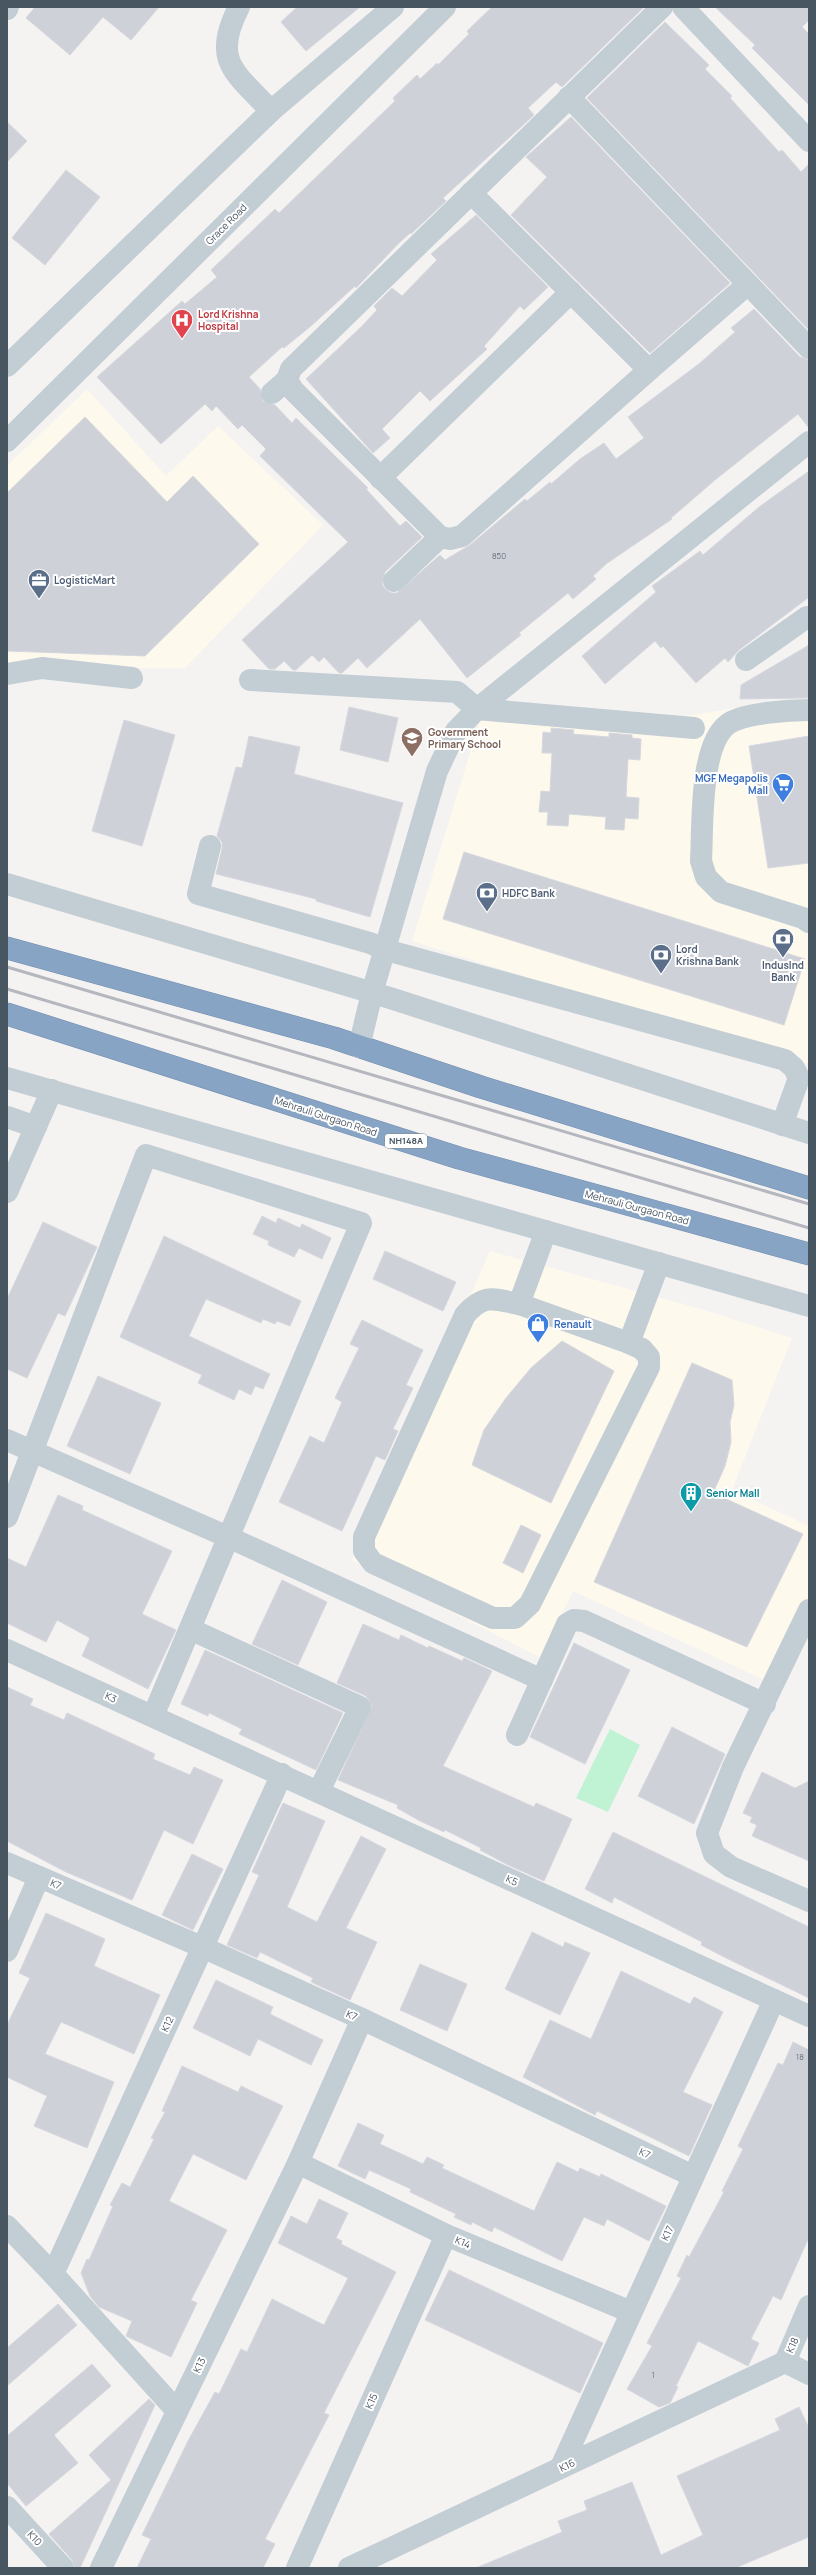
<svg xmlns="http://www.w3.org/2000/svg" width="816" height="2575" viewBox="0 0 816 2575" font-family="Manrope,sans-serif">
<rect width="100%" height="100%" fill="#f5f2f2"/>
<g fill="#fef9ed">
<path d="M87,389L166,476L218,426L323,525L185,668H7V466Z"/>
<path d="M809,696V1064L789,1060L412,941L482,714L686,716Z"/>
<path d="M490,1251L701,1309L792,1338L732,1490L809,1526V1606L773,1684L573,1591L541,1658L352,1560Z"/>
</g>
<path fill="#bff3d4" d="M610,1729L640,1745L608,1812L576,1798Z"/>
<g fill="#ced1d8" stroke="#d6d8de">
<path d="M35,7H159L131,40L103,17L70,55L26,18Z"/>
<path d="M297,7H360L306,51L281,22Z"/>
<path d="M492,7H644L562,87L556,82L528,108L534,115L443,198L446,201L411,234L410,233L400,242L356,288L355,286L311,326L284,348L282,347L249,377L260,389L263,401L275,405L292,423L296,418L368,488L366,489L400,526L406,521L422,537L385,572L382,584L385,589L391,593H397L440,555L445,560L470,545L525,499L527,501L550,482L551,484L580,459L604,443L616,459L644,438L628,417L700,363L735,332L731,328L754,309L800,357L809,360V428L798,414L715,480L671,518L672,519L606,564L593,576L596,579L573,599L568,593L519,633L521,635L467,678L420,619L367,668L358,658L342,673H339L324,657L319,662L312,655L296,670H293L284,661L275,669H269L242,640L348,542L260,456L266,449L242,425L238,429L216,406L212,411L205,404L161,444L97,377L182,301L185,304L217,277L211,270L275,209L279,213L395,101L393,98L417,75L420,79L437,63L438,65L469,34L467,31Z"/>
<path d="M715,7H809V20L802,27L809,34V105L752,48L755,45Z"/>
<path d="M665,22L709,65L705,69L732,96L730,98L779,152L782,150L801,172L809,164V330L587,98Z"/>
<path d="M571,117L730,283L650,353L511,215L547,177L526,157Z"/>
<path d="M7,122L27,141L7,162Z"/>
<path d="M66,170L100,197L45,265L12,238Z"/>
<path d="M476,215L548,287L524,310L520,306L484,346L487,349L430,401L420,391L382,429L390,438L373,453L306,379L361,327L377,310L374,306L392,288L402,296L437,260L431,254Z"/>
<path d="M85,417L167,502L193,476L259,544L145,656L7,651V493Z"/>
<path d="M809,471V597L739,650L728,662L725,658L696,683L663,646L661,648L655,641L605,684L582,656L656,592L652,586L700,551L703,555L759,507Z"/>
<path d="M809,645V698L740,699L741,685Z"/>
<path d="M349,707L398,718L388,762L340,750Z"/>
<path d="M124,720L175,735L142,846L92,831Z"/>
<path d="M551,728L574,730L573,734L609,737V733L632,735V738L641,739L640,760L628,759L626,797L639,798L638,819L625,818L624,830L605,829L606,817L569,814L568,826L547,825L548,812H539L541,791L550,792L552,753H542L543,732L551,733Z"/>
<path d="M249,736L300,747L294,774L403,803L370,917L316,901V899L216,874L222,849V842L217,836L236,767L242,768Z"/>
<path d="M809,736V863L768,868L749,746Z"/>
<path d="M464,852L805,959L784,1025L443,919Z"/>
<path d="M262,1216L276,1223L278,1218L300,1228L302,1224L331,1238L322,1259L299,1248L294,1257L268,1245L269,1241L253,1234Z"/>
<path d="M43,1222L97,1247L65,1316L58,1313L27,1378L7,1369V1299Z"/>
<path d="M164,1236L301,1301L290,1326L277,1321L275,1324L263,1319L261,1323L206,1299L189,1336L270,1374L263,1389L255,1386L251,1395L239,1389L234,1400L198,1383L202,1375L120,1337Z"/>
<path d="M385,1251L456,1282L443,1311L373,1279Z"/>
<path d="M362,1320L423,1350L406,1385L413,1388L393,1429L398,1431L385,1460L376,1456L342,1531L279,1502L310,1436L324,1443L342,1402L335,1398L359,1348L350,1344Z"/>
<path d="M562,1341L614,1371L551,1503L472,1465L484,1430L506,1398L531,1368Z"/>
<path d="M692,1363L732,1380L734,1405L730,1422L731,1442L725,1466L713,1493L803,1534L747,1647L594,1582Z"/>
<path d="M98,1376L161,1403L130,1474L67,1446Z"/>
<path d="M58,1495L83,1506L82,1510L172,1551L142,1614L176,1630L148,1689L82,1656L90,1638L57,1620L46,1642L7,1623V1558L26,1567Z"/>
<path d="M521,1525L541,1535L523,1573L503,1563Z"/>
<path d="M282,1580L327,1602L298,1665L252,1644Z"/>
<path d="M363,1624L399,1640L401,1635L428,1648L429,1646L462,1661L464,1658L492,1671L443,1766L534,1807L536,1803L572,1819L544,1881L508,1865L480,1850L481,1848L445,1830L444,1832L420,1821L397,1808L398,1805L338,1780L372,1706L366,1696L337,1683Z"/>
<path d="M574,1643L630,1670L585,1764L530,1737Z"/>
<path d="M205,1650L343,1713L316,1770L239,1734L242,1729L209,1713L208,1716L181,1704Z"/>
<path d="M7,1687L33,1699L30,1705L64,1720L67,1713L155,1754L153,1759L190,1775L194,1767L223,1780L193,1844L164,1830L132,1900L66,1872L7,1841Z"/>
<path d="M672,1727L725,1754L694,1824L638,1796Z"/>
<path d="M762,1772L795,1788L809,1781V1861L752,1836L757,1825L750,1822L752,1817L743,1813Z"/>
<path d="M283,1803L325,1821L287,1907L317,1922L361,1836L386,1849L346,1928L377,1942L350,2000L311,1982L313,1978L260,1952L257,1958L227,1945L259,1875L252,1872Z"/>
<path d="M613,1832L809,1927V1998L728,1959L701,1945L702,1942L614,1897L612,1903L585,1889Z"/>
<path d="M192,1854L223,1869L193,1930L162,1915Z"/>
<path d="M46,1913L105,1939L94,1966L160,1995L134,2054L61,2022L45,2054L114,2082L87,2148L34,2126L47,2096L7,2077V2025L30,1978L19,1973Z"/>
<path d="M532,1932L563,1947L565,1942L590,1953L560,2015L505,1989Z"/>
<path d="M420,1964L467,1984L447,2031L400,2010Z"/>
<path d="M621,1971L690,2004L694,1997L723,2012L683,2092L712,2105L689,2156L597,2111L595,2115L523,2077L550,2020L591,2039Z"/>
<path d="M216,1980L273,2007L270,2014L323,2040L311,2065L258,2039L250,2056L193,2028Z"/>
<path d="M793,2042L809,2050V2237L781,2300L773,2296L751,2339L759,2343L748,2366L698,2341L676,2386L678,2387L670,2403L659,2407L627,2389L652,2346L647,2343L681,2278L677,2276L687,2255L689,2257L724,2192L722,2191L743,2149L738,2146L778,2063L783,2065Z"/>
<path d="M182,2066L238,2092L241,2086L283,2106L246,2180L193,2154L169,2201L227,2230L191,2300L197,2303L171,2357L126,2336L132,2321L99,2307L90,2296L81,2273L87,2259L89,2260L113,2206L110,2205L122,2183L130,2187L154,2139L151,2138L165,2112L162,2111Z"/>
<path d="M358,2123L384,2135L380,2144L423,2164L427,2157L444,2165L442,2168L534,2211L557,2162L578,2172L580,2168L600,2177L601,2174L666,2206L649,2241L607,2219L604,2226L584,2217L562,2261L494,2227L492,2232L472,2222L471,2225L454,2217L456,2214L410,2192L411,2189L369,2170L365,2179L338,2166Z"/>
<path d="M319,2199L348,2213L336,2238L342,2241L341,2244L396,2272L324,2413L329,2415L265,2539L275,2544L263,2568H137L151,2539L142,2535L188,2441L215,2392L219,2394L241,2349L247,2352L272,2299L324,2325L348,2278L278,2243L291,2216L307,2224Z"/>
<path d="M449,2270L603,2343L580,2393L425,2320Z"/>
<path d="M58,2304L77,2325L7,2386V2348Z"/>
<path d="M92,2364L111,2386L54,2435L78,2463L26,2506L7,2483V2436Z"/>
<path d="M149,2399L155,2405L80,2568H75L72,2560L49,2534L111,2480L89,2455Z"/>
<path d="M799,2407L809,2428V2537L735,2568H476L562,2532L558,2521L587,2510L584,2501L632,2482L661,2555L703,2535L677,2476L780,2430L775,2419Z"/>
</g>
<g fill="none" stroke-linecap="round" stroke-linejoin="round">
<g stroke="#728fb0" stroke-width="23">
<g id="highway">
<path d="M7,948L334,1038L481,1087L809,1188"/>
<path d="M7,1014L459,1158L809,1254"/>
</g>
</g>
<g stroke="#c2cdd4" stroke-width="22">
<path d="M239,7C211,61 235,72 271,111"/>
<path d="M683,7L809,141"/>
<path d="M7,9L8,7"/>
<path d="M569,97L748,284"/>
<path d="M471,193L649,370L748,284L809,348"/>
<path d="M7,366L271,111L393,7"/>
<path d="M649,370L462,536L450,539L440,537L293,390L287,380L291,369L662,7"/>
<path d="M272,393L287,380"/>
<path d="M7,441L445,7"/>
<path d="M380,478L571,292"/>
<path d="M394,581L440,537"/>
<path d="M746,660L807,617"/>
<path d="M7,674L42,668L132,678"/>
<path d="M250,680L457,692L477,709L694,728"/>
<path d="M809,710C790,710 743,713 728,724C699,745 703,827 701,861L706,877L721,892L803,918L809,922"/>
<path d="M210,846L198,894L370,943L386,950L785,1060L794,1068L799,1078L782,1125"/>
<path d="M7,884L390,998L809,1133"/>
<path d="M359,1047L372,993L437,771L456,731L477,709L809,442"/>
<path d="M7,1078L809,1306"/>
<path d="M7,1117L36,1127"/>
<path d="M7,1192L52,1090"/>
<path d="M546,1231L519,1304C494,1299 484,1293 465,1315L364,1537V1551L373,1563L493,1618H515L530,1604L649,1367V1357L642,1349L629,1343L659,1263"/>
<path d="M519,1304L629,1343"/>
<path d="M7,1440L228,1537L542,1680"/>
<path d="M7,1517L146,1155L361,1223L153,1716"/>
<path d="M809,1610L733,1767L707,1833L714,1854L731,1867L809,1901"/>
<path d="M190,1629L360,1707L319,1791"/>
<path d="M7,1650L809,2016"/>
<path d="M517,1735L567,1624L574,1620L584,1621L765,1704"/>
<path d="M7,1863L202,1947L362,2019L693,2176"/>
<path d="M7,1951L39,1877"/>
<path d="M298,2163L446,2235L631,2312"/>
<path d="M7,2226L53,2274L177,2411"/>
<path d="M53,2274L282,1774"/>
<path d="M785,2362L809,2306"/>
<path d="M785,2362L809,2374"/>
<path d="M561,2467L774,2000"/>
<path d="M7,2507L63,2568"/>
<path d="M101,2568L298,2163L362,2019"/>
<path d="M297,2568L446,2235"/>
<path d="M349,2568L785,2362"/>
</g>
<use href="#highway" stroke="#87a4c4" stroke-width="22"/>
<g stroke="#b4b7bd" stroke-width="3">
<path d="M7,967L809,1204"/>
<path d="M7,989L809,1228"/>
</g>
</g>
<defs>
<g id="hospital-pin" transform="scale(1.15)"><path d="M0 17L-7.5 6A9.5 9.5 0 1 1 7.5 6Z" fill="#e0444e" stroke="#fff"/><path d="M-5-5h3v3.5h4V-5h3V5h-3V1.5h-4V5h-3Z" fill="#fff"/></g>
<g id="office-pin" transform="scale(1.15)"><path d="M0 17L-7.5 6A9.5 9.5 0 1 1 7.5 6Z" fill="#5c6f8a" stroke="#fff"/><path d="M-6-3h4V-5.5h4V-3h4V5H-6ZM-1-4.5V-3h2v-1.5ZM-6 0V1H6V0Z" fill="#fff"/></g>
<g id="school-pin" transform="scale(1.15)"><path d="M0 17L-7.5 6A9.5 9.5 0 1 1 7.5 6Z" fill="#8d6e63" stroke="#fff"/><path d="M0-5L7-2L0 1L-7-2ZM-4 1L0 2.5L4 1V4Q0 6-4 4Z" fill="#fff"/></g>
<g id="supermarket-pin" transform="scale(1.15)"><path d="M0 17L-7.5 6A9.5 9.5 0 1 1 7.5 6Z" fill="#3f7fe0" stroke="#fff"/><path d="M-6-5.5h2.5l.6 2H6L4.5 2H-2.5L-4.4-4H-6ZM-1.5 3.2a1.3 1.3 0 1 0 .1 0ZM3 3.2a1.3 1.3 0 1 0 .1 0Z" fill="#fff"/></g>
<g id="bank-pin" transform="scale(1.15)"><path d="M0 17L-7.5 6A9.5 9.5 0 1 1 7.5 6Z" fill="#5c6f8a" stroke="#fff"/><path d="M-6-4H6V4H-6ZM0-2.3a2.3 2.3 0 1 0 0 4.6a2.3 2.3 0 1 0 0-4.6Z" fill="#fff"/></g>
<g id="shop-pin" transform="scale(1.15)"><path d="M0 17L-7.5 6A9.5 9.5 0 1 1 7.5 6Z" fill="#3f7fe0" stroke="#fff"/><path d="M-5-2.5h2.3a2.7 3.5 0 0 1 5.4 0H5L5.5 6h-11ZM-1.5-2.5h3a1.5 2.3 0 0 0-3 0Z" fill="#fff"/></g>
<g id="building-pin" transform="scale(1.15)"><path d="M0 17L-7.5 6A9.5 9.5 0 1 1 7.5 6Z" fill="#0f9aa8" stroke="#fff"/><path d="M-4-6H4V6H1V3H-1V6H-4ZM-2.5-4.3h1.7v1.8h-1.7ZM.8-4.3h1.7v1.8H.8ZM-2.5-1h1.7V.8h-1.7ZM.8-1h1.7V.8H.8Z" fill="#fff"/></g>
</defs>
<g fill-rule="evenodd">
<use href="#hospital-pin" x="182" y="320"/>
<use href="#office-pin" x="39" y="580"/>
<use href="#school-pin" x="412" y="738"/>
<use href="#supermarket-pin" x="783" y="784"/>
<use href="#bank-pin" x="487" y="893"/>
<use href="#bank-pin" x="783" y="939"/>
<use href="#bank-pin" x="661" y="955"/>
<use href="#shop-pin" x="538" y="1324"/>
<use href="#building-pin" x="691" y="1493"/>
</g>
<g text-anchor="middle" stroke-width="4" stroke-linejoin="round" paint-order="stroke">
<g font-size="8" fill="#6a7580">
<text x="499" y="559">850</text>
<text x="800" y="2060">18</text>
<text x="653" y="2378">1</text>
</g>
<rect fill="#fff" stroke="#7f8991" stroke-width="1" x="385" y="1134" width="42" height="14" rx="3"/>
<g font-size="9" font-weight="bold" fill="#485662">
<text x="406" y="1144">NH148A</text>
</g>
<g font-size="10" fill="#485662" stroke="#fff">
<text transform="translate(226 224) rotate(-45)" y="4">Grace Road</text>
<text transform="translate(326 1116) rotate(18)" y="4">Mehrauli Gurgaon Road</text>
<text transform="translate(637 1207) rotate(15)" y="4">Mehrauli Gurgaon Road</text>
<text transform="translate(111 1697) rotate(24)" y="4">K3</text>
<text transform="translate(512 1880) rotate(25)" y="4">K5</text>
<text transform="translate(56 1884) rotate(23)" y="4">K7</text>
<text transform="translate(352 2015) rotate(24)" y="4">K7</text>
<text transform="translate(167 2024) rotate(-65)" y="4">K12</text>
<text transform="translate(645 2153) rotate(25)" y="4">K7</text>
<text transform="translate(667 2233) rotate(-65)" y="4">K17</text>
<text transform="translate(463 2242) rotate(23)" y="4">K14</text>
<text transform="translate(792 2345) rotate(-66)" y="4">K18</text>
<text transform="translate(199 2365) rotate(-64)" y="4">K13</text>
<text transform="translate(371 2401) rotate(-66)" y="4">K15</text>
<text transform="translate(567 2465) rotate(-25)" y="4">K16</text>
<text transform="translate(35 2538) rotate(47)" y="4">K10</text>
</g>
<g font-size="10" font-weight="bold" fill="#be3a42" stroke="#fff" text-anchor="start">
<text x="198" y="318">Lord Krishna<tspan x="198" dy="12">Hospital</tspan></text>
</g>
<g font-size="10" font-weight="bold" fill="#4e5e75" stroke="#fff" text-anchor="start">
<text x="54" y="584">LogisticMart</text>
<text x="502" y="897">HDFC Bank</text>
<text x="676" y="953">Lord<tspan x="676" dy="12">Krishna Bank</tspan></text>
<text x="783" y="969" text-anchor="middle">IndusInd<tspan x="783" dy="12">Bank</tspan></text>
</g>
<g font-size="10" font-weight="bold" fill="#785e54" stroke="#fff" text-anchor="start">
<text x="428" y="736">Government<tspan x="428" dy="12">Primary School</tspan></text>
</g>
<g font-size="10" font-weight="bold" fill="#366cbe" stroke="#fff" text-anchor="end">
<text x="768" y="782">MGF Megapolis<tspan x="768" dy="12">Mall</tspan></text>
<text x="554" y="1328" text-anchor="start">Renault</text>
</g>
<g font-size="10" font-weight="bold" fill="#0d838f" stroke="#fff" text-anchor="start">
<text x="706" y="1497">Senior Mall</text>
</g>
</g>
<rect width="816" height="2575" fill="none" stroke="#485662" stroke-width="16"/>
</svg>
